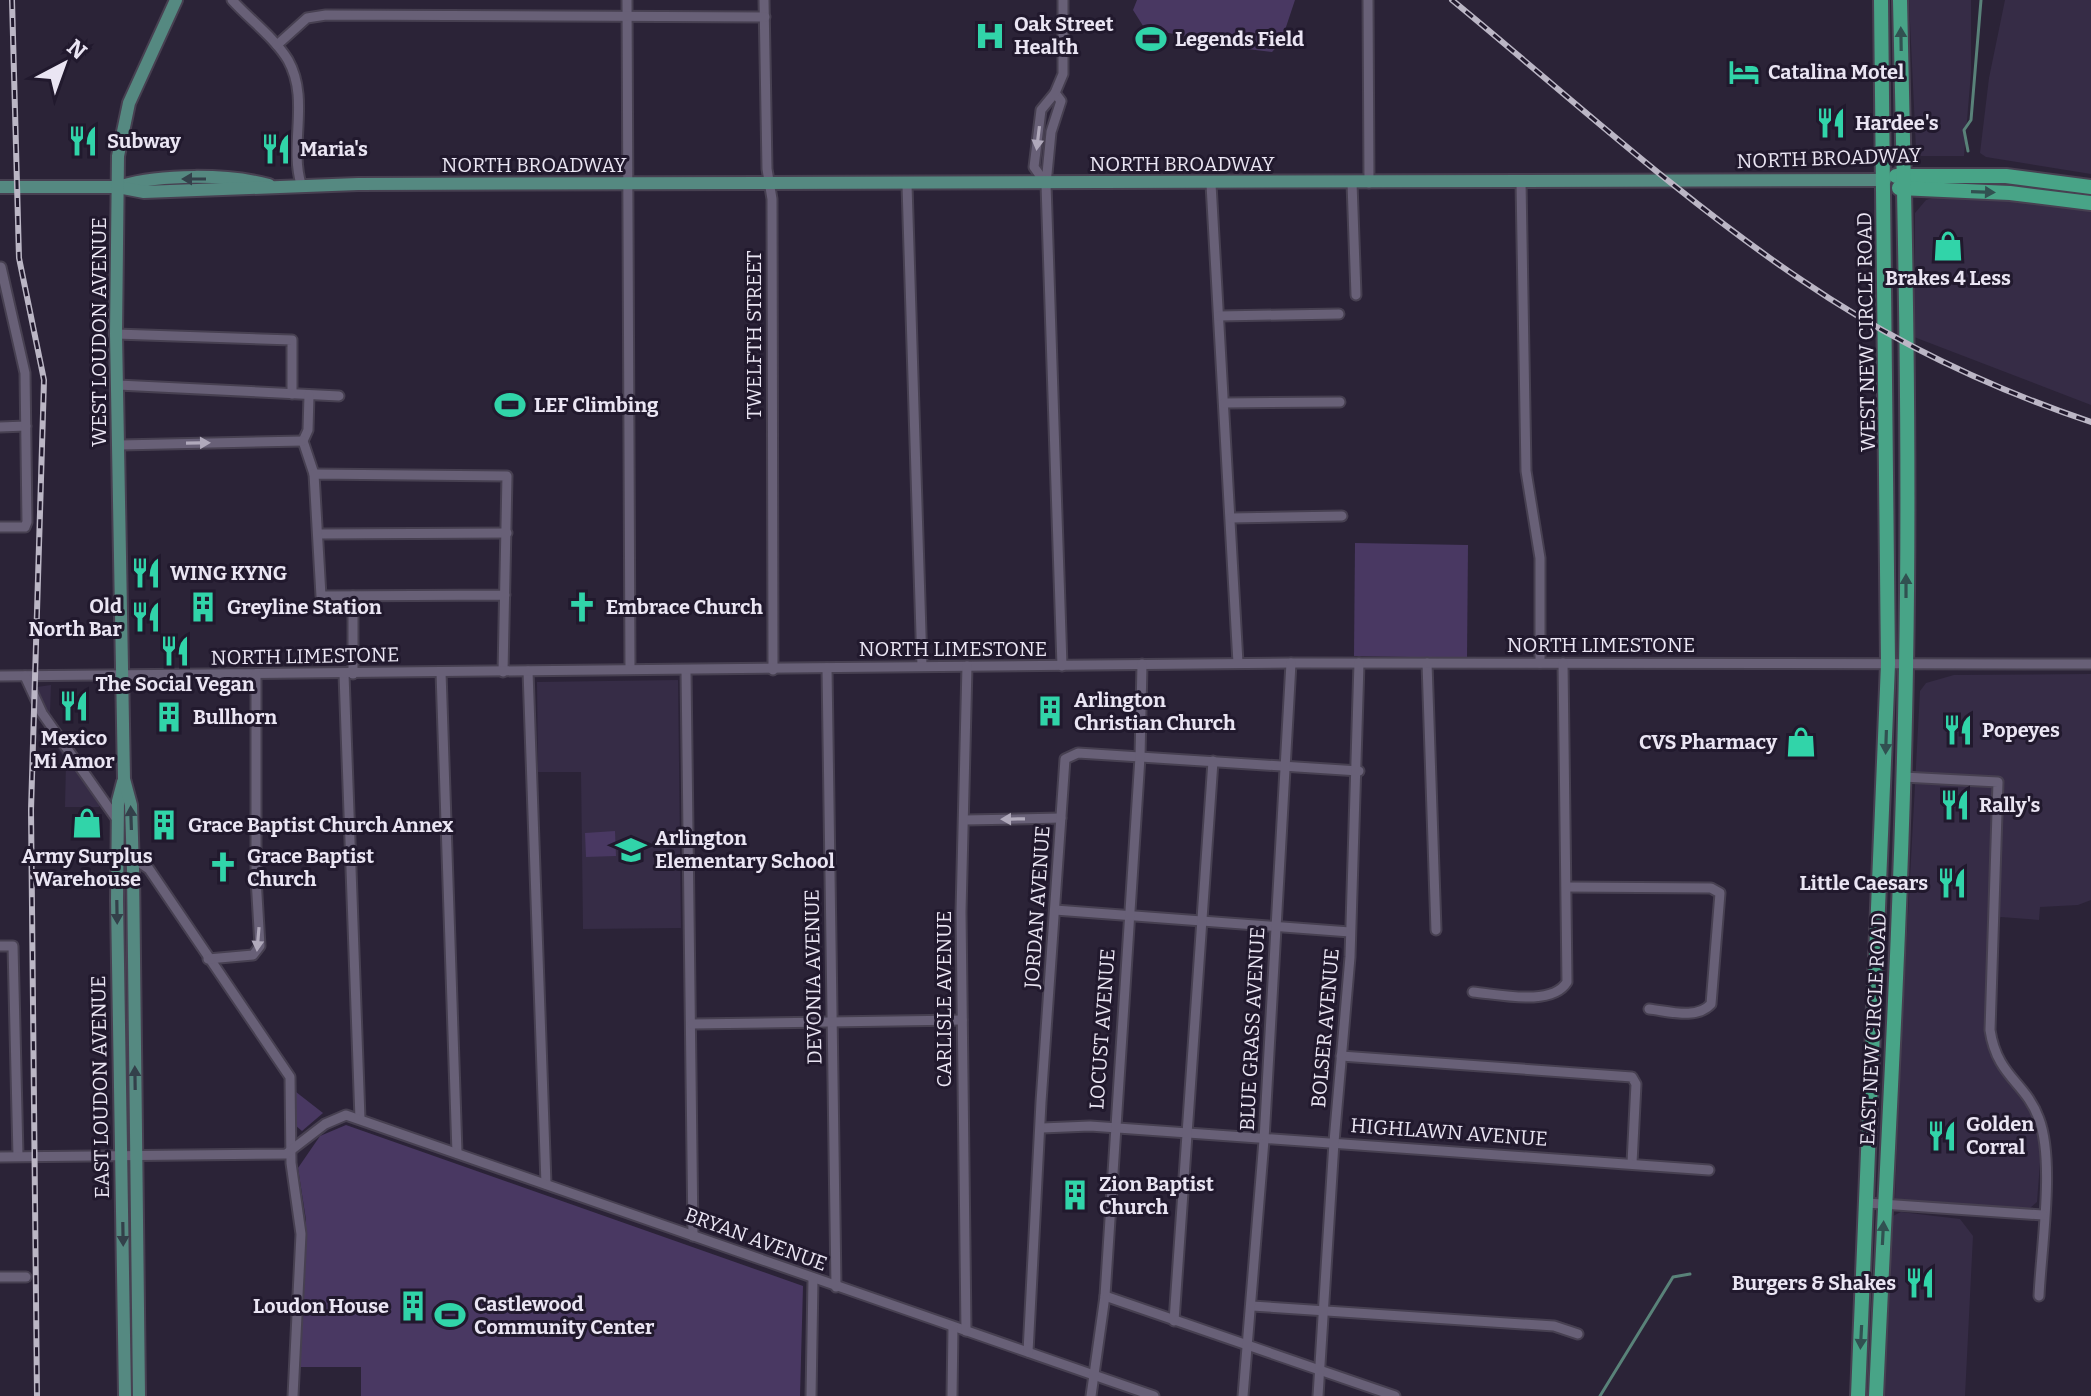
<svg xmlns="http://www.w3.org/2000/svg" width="2091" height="1396" viewBox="0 0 2091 1396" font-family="Bitter,serif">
<rect width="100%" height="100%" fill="#2b2337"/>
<g fill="#362c46">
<path d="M1909,0H1971V73L1964,156H1921L1916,150Z"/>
<path d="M2005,0H2091V174L1986,157L1980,153L1989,78Z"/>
<path d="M1943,195L2091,208V405L1914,337L1915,213L1926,200Z"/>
<path d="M2091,674V900L2078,905L2040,907L2039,920L2001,917L1987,925L1989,1044L1997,1064L2029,1108L2036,1127L2041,1150L2037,1202L2030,1208L1898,1201L1895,1199L1902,1028L1920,691L1926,683L1954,675Z"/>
<path d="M678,680L681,928L583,929L581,772H538L537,682Z"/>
<path d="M51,685L50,713L105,798L99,807H65L66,761L35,712L37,687Z"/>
<path d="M1901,1212L1960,1219L1973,1236L1965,1396H1884L1893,1216Z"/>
</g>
<g fill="#493862">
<path d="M1137,0H1295L1281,42L1272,52L1214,45L1215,41L1145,29L1133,10Z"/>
<path d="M1355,543L1468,545L1467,658L1354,656Z"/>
<path d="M615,831L616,856L586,857L585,833Z"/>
<path d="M296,1092L323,1113L302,1131L295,1125Z"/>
<path d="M346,1125L803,1286L800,1396H361V1367H297L306,1220L298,1168L320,1136Z"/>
</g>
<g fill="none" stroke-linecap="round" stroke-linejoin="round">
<g stroke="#598279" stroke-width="3">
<path d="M1968,151L1964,130L1971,120L1981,0"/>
<path d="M1600,1396L1673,1277L1690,1274"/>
</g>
<g stroke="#474051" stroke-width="13">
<g id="minor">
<path d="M232,0C250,20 274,37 288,60C310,99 289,144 301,184"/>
<path d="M627,0L630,669"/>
<path d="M764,0L767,169L772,199L773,670"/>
<path d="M1368,0L1369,183"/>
<path d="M277,45L307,18L326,15L765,17"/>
<path d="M1055,93L1061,101L1051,132L1046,184L1062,666"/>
<path d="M1521,182L1526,471L1540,558V663"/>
<path d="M1352,183L1356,295"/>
<path d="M1046,184L1034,167L1041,110L1055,93L1063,74V0"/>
<path d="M1211,184L1238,663"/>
<path d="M907,185L922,666"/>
<path d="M1219,316L1339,314"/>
<path d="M116,334L292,340V394"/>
<path d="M118,385L339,396"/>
<path d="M309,395L308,430L303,441L314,474"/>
<path d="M1224,403L1340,402"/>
<path d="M0,427L26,426"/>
<path d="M120,445L303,441"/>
<path d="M1231,518L1342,516"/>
<path d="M0,527H25L27,522L25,373L1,267"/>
<path d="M319,534L507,533"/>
<path d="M1427,663L1436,930"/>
<path d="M827,668L836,1287"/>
<path d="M528,671L546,1184"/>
<path d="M686,671L693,1236"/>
<path d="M441,672L457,1153"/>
<path d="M503,672L507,476L314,474L321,596L505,595"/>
<path d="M344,674L360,1119"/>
<path d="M353,674V596"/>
<path d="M0,676L1291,663L2091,664"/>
<path d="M25,676L42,713L118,821"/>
<path d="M1903,777L1998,782L1990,1030C1997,1077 2026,1082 2039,1119C2055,1161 2041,1250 2039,1296"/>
<path d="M965,820L1061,818"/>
<path d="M133,858L149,869L290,1077L291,1163L301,1234L293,1396"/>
<path d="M1567,887L1711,888L1720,893L1711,1004C1697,1020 1668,1011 1649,1009"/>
<path d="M1055,910L1350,932"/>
<path d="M0,946H13L18,1156"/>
<path d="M208,959L253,955L260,946L256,878V674"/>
<path d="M1473,992C1498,994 1552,1007 1567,982L1563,663"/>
<path d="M692,1024L962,1020"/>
<path d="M1341,1056L1632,1077L1636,1084L1632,1163"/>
<path d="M1042,1128L1090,1126L1709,1170"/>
<path d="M0,1157L286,1154L325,1124L346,1115L1154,1396"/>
<path d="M1867,1203L2043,1215"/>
<path d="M0,1277H26"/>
<path d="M1105,1296L1395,1396"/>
<path d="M1252,1306L1554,1326L1578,1334"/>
<path d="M1174,1321L1213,761"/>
<path d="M966,1331L961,912L967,666"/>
<path d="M1028,1352L1041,1102L1065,759L1078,753L1359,771"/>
<path d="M811,1396L813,1279"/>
<path d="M952,1396L953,1327"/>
<path d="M1091,1396L1105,1296L1140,757L1142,664"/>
<path d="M1243,1396L1264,1140L1291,663"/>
<path d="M1318,1396L1334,1142L1350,957L1359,663"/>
</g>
</g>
<g stroke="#474051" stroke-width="16">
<g id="major">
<path d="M121,186C161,174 228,174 269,185"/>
<path d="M0,187H118L144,192L358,184L1885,180"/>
<path d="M123,782L118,801L117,901L125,1396"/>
<path d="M139,1396L133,870L131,805L124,779L116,334L118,156L129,103L176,0"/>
</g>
</g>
<g stroke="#474051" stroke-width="18">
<g id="highway">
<path d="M1896,176H2006L2091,187"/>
<path d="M1899,188L2010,193L2091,203"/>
<path d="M1858,1396L1888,664L1881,0"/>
<path d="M1876,1396C1887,1153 1902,910 1906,667C1910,445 1905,222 1900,0"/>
</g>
</g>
<use href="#minor" stroke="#686077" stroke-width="9"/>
<use href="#major" stroke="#558981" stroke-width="12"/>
<use href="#highway" stroke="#48a487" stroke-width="14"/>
<g stroke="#bbb6c5" stroke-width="6">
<g id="rail">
<path d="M12,0L19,258L44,380L31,810L37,1396"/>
<path d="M1452,0C1565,93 1682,200 1803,281C1891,341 1990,388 2091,422"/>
</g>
</g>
<use href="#rail" stroke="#21192d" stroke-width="3" stroke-dasharray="9" stroke-linecap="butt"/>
</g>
<defs><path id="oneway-solid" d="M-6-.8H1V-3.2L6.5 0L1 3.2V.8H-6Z" transform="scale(2)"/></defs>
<g fill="#315151">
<use href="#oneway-solid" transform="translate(1901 39) rotate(-91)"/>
<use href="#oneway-solid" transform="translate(1983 192) rotate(2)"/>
<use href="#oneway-solid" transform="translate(1906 586) rotate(-90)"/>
<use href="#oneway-solid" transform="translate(1886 742) rotate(92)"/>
<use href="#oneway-solid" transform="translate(1883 1233) rotate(-87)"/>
<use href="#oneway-solid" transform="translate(1861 1337) rotate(93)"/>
</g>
<g fill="#b0a9bb">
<use href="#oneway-solid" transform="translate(1038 138) rotate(97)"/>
<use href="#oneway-solid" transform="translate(198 443) rotate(-1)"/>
<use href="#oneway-solid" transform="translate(1013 819) rotate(179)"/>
<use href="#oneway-solid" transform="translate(258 939) rotate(95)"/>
</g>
<g fill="#33404a">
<use href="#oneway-solid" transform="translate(194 179) rotate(180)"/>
<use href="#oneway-solid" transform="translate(131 818) rotate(-92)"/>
<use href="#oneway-solid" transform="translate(117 912) rotate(89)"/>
<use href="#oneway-solid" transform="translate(135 1078) rotate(-91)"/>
<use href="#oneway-solid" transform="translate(123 1234) rotate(89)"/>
</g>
<defs>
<g id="hospital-bare" transform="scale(2.4)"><path d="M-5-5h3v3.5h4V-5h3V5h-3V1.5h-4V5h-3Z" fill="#31d4a9" stroke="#21192d" stroke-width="2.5" paint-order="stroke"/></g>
<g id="stadium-bare" transform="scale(2.4)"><path d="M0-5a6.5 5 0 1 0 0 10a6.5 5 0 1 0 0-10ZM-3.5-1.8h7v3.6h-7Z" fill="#31d4a9" stroke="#21192d" stroke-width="2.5" paint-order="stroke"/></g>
<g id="hotel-bare" transform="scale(2.4)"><path d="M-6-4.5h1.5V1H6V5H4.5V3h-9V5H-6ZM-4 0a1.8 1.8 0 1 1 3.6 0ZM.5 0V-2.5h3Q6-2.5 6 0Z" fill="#31d4a9" stroke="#21192d" stroke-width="2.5" paint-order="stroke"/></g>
<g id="restaurant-bare" transform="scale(2.4)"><path d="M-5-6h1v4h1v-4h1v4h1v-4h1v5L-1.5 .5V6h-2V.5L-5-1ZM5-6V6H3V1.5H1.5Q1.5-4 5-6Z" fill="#31d4a9" stroke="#21192d" stroke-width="2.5" paint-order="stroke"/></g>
<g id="shop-bare" transform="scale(2.4)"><path d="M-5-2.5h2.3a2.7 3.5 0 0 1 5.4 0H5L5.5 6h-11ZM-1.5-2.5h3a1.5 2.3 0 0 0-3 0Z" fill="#31d4a9" stroke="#21192d" stroke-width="2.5" paint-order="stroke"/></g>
<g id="building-bare" transform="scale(2.4)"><path d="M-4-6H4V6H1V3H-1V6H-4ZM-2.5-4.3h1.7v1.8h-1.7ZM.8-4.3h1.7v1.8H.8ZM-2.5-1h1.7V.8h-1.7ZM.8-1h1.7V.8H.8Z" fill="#31d4a9" stroke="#21192d" stroke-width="2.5" paint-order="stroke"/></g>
<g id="church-bare" transform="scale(2.4)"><path d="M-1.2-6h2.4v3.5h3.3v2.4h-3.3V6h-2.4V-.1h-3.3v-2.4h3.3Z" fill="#31d4a9" stroke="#21192d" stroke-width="2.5" paint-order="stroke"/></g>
<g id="school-bare" transform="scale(2.4)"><path d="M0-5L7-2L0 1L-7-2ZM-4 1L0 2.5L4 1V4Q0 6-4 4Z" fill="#31d4a9" stroke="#21192d" stroke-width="2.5" paint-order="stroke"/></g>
</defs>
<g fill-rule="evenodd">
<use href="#hospital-bare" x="990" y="36"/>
<use href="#stadium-bare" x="1151" y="39"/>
<use href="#hotel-bare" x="1744" y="72"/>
<use href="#restaurant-bare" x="1831" y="123"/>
<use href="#restaurant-bare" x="83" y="141"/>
<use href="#restaurant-bare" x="276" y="149"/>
<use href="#shop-bare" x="1948" y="246"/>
<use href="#stadium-bare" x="510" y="405"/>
<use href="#restaurant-bare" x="146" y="573"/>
<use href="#building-bare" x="203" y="607"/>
<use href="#church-bare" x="582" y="607"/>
<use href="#restaurant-bare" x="146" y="617"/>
<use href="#restaurant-bare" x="175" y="651"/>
<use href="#restaurant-bare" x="74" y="706"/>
<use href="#building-bare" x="1050" y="711"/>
<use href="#building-bare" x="169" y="717"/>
<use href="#restaurant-bare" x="1958" y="730"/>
<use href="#shop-bare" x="1801" y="742"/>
<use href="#restaurant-bare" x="1955" y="805"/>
<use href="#shop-bare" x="87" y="823"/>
<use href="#building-bare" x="164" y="825"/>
<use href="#school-bare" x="631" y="850"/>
<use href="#church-bare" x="223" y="867"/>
<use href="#restaurant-bare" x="1952" y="883"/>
<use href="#restaurant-bare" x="1942" y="1136"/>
<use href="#building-bare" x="1075" y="1195"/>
<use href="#restaurant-bare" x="1920" y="1283"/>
<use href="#building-bare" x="413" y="1306"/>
<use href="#stadium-bare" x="450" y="1315"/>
</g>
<g text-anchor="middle" stroke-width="6" stroke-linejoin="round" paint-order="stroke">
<g font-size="20" font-weight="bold" fill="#eae5f3" stroke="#21192d" text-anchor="start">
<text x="1014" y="31">Oak Street<tspan x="1014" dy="23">Health</tspan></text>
<text x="1175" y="46">Legends Field</text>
<text x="1768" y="79">Catalina Motel</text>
<text x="1855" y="130">Hardee's</text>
<text x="107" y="148">Subway</text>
<text x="300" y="156">Maria's</text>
<text x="1948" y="285" text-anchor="middle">Brakes 4 Less</text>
<text x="534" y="412">LEF Climbing</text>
<text x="170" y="580">WING KYNG</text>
<text x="122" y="613" text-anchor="end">Old<tspan x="122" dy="23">North Bar</tspan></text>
<text x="227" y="614">Greyline Station</text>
<text x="606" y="614">Embrace Church</text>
<text x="175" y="691" text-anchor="middle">The Social Vegan</text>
<text x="1074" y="707">Arlington<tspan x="1074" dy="23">Christian Church</tspan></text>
<text x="193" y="724">Bullhorn</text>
<text x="1982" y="737">Popeyes</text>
<text x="74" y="745" text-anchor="middle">Mexico<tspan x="74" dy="23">Mi Amor</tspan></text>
<text x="1777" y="749" text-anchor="end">CVS Pharmacy</text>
<text x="1979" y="812">Rally's</text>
<text x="188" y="832">Grace Baptist Church Annex</text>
<text x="655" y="845">Arlington<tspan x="655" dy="23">Elementary School</tspan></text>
<text x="87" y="863" text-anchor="middle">Army Surplus<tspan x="87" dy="23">Warehouse</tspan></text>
<text x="247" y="863">Grace Baptist<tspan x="247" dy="23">Church</tspan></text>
<text x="1928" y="890" text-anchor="end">Little Caesars</text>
<text x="1966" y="1131">Golden<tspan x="1966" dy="23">Corral</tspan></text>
<text x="1099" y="1191">Zion Baptist<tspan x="1099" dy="23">Church</tspan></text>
<text x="1896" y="1290" text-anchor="end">Burgers &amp; Shakes</text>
<text x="474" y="1311">Castlewood<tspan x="474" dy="23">Community Center</tspan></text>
<text x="389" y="1313" text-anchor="end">Loudon House</text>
</g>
<g font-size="20" fill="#eae5f3" stroke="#21192d">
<text transform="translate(1829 158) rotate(-2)" y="7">NORTH BROADWAY</text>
<text x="1182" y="171">NORTH BROADWAY</text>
<text x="534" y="172">NORTH BROADWAY</text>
<text transform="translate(99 332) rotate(-90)" y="7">WEST LOUDON AVENUE</text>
<text transform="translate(1866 332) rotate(-91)" y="7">WEST NEW CIRCLE ROAD</text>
<text transform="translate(754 335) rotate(-90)" y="7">TWELFTH STREET</text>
<text x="1601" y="652">NORTH LIMESTONE</text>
<text x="953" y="656">NORTH LIMESTONE</text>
<text transform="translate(305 656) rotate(-1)" y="7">NORTH LIMESTONE</text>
<text transform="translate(1037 907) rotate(-86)" y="7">JORDAN AVENUE</text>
<text transform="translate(813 977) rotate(-91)" y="7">DEVONIA AVENUE</text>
<text transform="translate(944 999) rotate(-90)" y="7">CARLISLE AVENUE</text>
<text transform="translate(1325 1028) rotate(-85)" y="7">BOLSER AVENUE</text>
<text transform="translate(1102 1029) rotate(-86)" y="7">LOCUST AVENUE</text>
<text transform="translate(1252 1029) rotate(-87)" y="7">BLUE GRASS AVENUE</text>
<text transform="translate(1873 1029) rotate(-87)" y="7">EAST NEW CIRCLE ROAD</text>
<text transform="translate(100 1087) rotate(-91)" y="7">EAST LOUDON AVENUE</text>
<text transform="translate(1449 1132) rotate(4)" y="7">HIGHLAWN AVENUE</text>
<text transform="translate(756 1239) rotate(20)" y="7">BRYAN AVENUE</text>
</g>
</g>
<g transform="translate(64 64) rotate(41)" stroke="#21192d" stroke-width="6" paint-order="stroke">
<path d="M0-6L14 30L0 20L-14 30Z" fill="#eae5f3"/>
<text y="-12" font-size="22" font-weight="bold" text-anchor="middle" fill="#eae5f3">N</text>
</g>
</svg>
